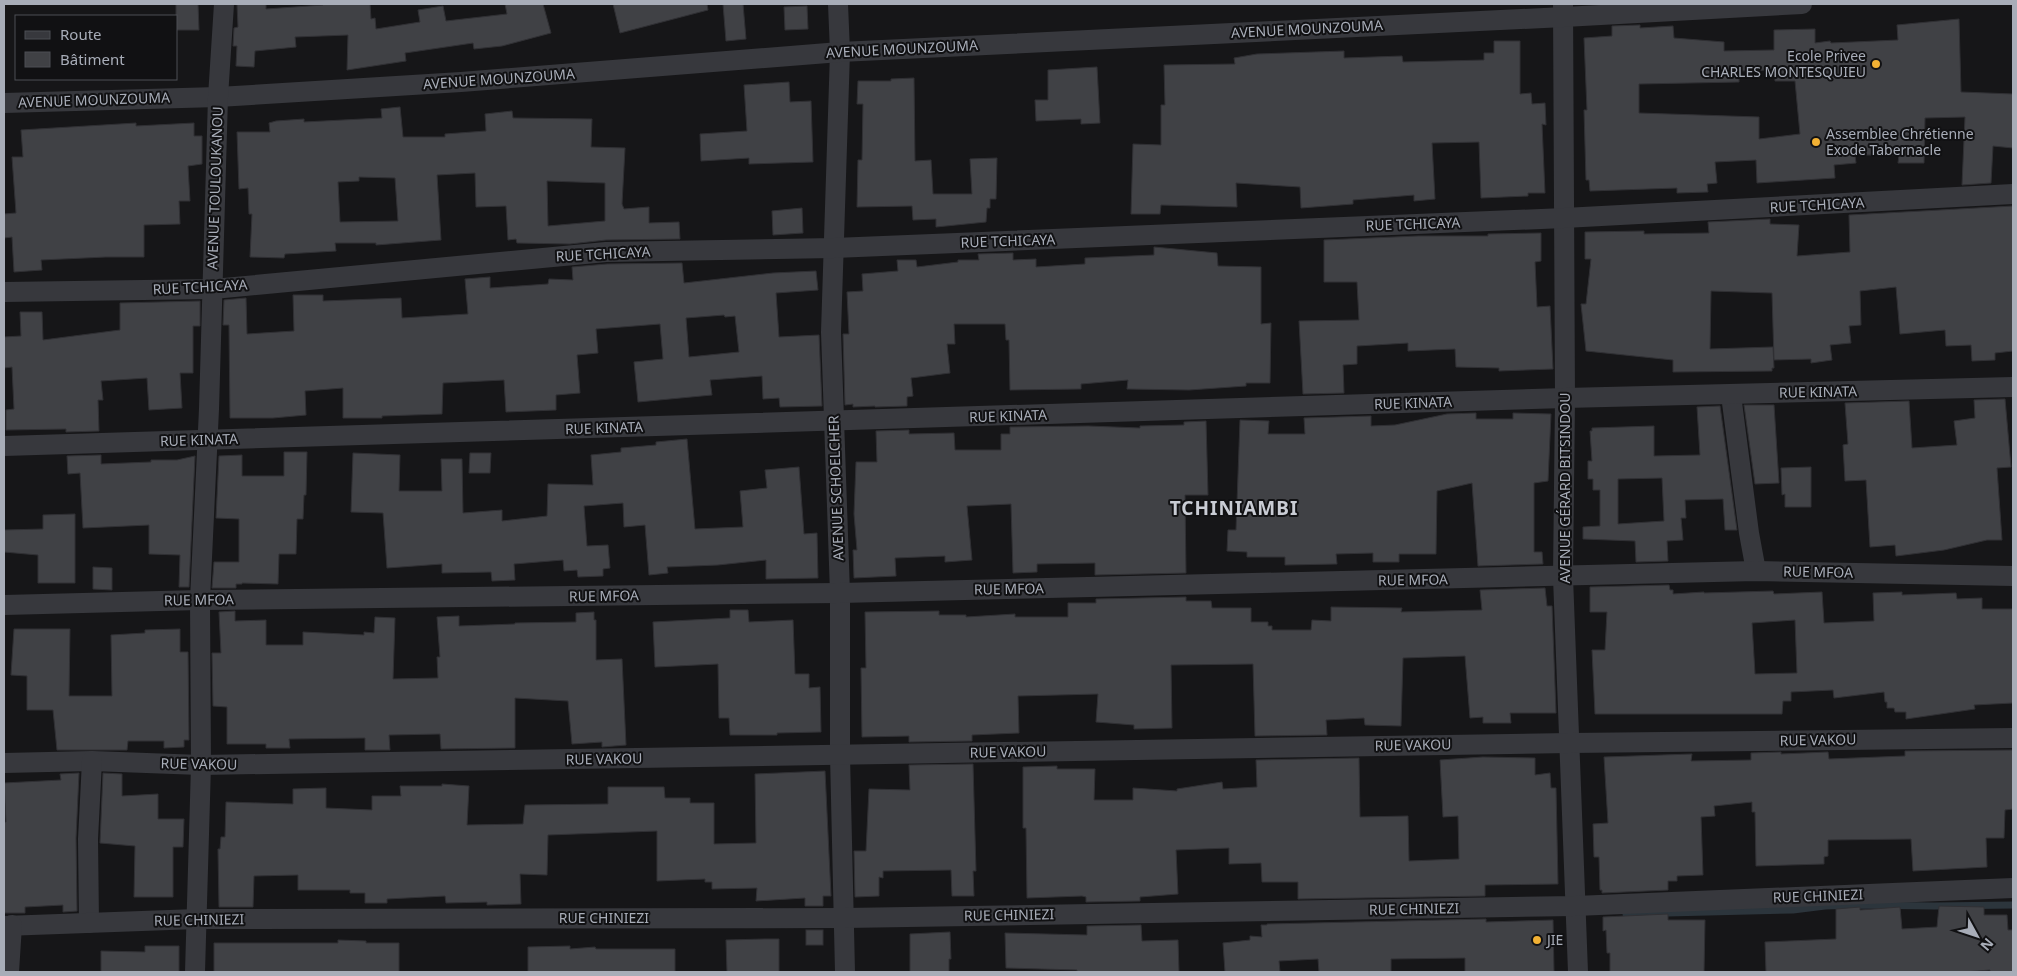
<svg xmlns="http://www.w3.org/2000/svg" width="2017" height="976" viewBox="0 0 2017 976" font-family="'Noto Sans',sans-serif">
<rect width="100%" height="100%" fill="#161618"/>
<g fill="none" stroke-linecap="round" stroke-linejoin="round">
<path stroke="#2c353c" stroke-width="7" d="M1626,914L1793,910L1825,906L1855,905L1934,906L2013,905"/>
</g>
<g fill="#404145" stroke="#303034" fill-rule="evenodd">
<path d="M176,4H198L199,30H176Z"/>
<path d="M237,4H266V9L323,5V4H370L371,19L375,18L376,29L420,22L418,10L443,6L446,21L507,14L505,4H543L551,33L502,46L474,49L473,43L405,53L406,61L347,70L348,35L295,37L296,47L255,51L254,67L236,66L237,46H233L234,28L238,27Z"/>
<path d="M613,4H707L708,10L620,33Z"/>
<path d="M723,4H743L746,39L726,41Z"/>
<path d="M807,6L808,29L785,30L784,7Z"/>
<path d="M1959,19L1961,92L2013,94V148L1993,146L1991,183L1962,185L1965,117L1925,118L1924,163H1898L1899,155H1855L1856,163L1834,165L1835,178L1757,183L1756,160L1715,162L1717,183L1707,184L1708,192L1677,193V188L1590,191L1589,180H1586L1584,110H1587L1584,38L1612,36V26L1640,25V28L1673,26L1674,38L1724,42V51L1774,50V30L1815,29V43L1830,41L1831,43L1898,40L1897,25ZM1775,70V81H1795L1800,134L1759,139V117L1639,113V84L1739,82V71Z"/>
<path d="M1494,41H1520V94L1531,93L1532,104L1545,103L1546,125L1542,124L1545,193H1528V196L1481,198L1479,142L1432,143L1435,199L1414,201V195L1353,200V204L1301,208L1300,187L1236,183L1237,207L1161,205L1160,214H1131L1133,144L1161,145V105H1165L1164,65L1235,64L1234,58L1257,54L1344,51V58L1402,56L1403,62L1484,60V53H1494Z"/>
<path d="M1097,67L1100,123L1081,124V119L1036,121L1035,100H1048V70Z"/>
<path d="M914,78L915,161L931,160L933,194H972L970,159L997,158L996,199H990V208H987L986,222L936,227V219L913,220L912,206L857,207L858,160H862L863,104H857L858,81H891V79Z"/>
<path d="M789,82L790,102L811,101L813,162L749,164V158L701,161L700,134L747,131L744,85Z"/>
<path d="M400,107L403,137H445V134L486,131L485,114L512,111L513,118L592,119L591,147L625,148L622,204L624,209L649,207V223L679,222L680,239L606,240L570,244L517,243L516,239L508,240L506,206L476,207L475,173L437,175L441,240L376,245V243H335L336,251L285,254L284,258L250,257L252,214H249L248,188L239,189L237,132H270L269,123L276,121L304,119V122L382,118L381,109ZM359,177L395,178L398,221L340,222L338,182L359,181ZM547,181L605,183V221L548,226Z"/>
<path d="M136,123V126L194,123V136H202V164L188,166L190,201H179L180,224L144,225V257H106L41,260L42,270L14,272L12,237L4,238V214L16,213L12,157H23L21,130Z"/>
<path d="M2013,206V351L1995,353V360L1972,361L1971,345L1946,346L1945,330L1900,334L1896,287L1860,291L1861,325L1849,326L1851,343L1830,345L1832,360L1811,363V359L1774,360L1772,293L1711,291L1710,349L1773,347L1774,368H1772V371L1673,372V360L1586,351L1581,304H1586L1591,259H1585V232L1644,231V234L1709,233L1708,222L1770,219V224L1799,225L1797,256L1850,252L1849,215Z"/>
<path d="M802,208L803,233L773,235L772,211Z"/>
<path d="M1541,233V261L1535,262L1537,307L1550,306L1553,369L1499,371V368L1456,367L1455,349L1408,351V343L1357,346V364L1343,365L1344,393L1303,394L1299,321L1359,320L1357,282H1324V240L1418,236H1488V234Z"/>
<path d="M1154,247L1217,253L1218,266L1261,267V324L1271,323L1270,383H1246V386L1189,390L1127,389L1128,380L1081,384V389L1010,390L1009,340H1006L1005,324H954L955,344H947L950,373L911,378L913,396L907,397V406L875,407V406L853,407V404L845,405L843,334H849L847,292L863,291L862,274L898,271L897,260H916L917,267L958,262V260H979L978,254L1013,253V260L1036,259V267L1085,264V258L1154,255Z"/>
<path d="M682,263L684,283L773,273L816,271L818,290L776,293L779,337L819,335L822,406L780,407L779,398L763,399L762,376L710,380L712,395L638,402L634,362L663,359L660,324L596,329L598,353L577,355L580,393L556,395V410L506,412L504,380L443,383L442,414L382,416V418H343V388L305,391L306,415L273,418H230L229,325H223L224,300L246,298L247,334L294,331L293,295H323V301L401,298L402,318L468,314L465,279L490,277V288L548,284L549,279L573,280L572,267L607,264ZM724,315L725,317L735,316L739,352L689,357L686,318Z"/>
<path d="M200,301V326H193V373H180L182,408L149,410L147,378L101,381L103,400H98L99,431L66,432V429L6,430V410L14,409L12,367L4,368V337L21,336L20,312H42L43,340L120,330V303Z"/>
<path d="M2005,399L2011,467L1997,468L2002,540H1987L1944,550L1896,556L1895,545L1870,547L1866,480L1845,481L1843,445L1848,444L1845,403L1909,401L1912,448L1957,445L1954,421L1975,418L1974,400Z"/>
<path d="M1744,405H1774L1779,483L1755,484Z"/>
<path d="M1720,406L1737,530H1725L1723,499L1685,500L1686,518H1681L1683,540L1667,541L1668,561L1636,562L1635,541L1583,539V527L1600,526V490H1593V479H1588V461H1592L1590,431H1592V428L1654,426V456L1700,455L1697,407ZM1662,478L1664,521L1618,524V479Z"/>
<path d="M1476,413V419H1513V413L1551,414L1548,481L1534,483V552H1542L1543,564L1478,566L1472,483L1437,491L1436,554H1399V562H1373V553L1336,554L1337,564L1285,565V557H1247V552L1227,551L1228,530H1236L1240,420L1269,421L1268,434H1305L1304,418L1371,416V426L1395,425L1447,414Z"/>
<path d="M1206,421L1208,495H1185L1186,573L1095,575V563L1037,564V572L1013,573L1011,504L967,506L972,560L945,562V556L895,558L896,576L854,578L853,550H857L854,514L856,462H877L876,431L909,430V434L954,433L955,450H1001V434H1010V427L1088,426L1140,428V426L1184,425V422Z"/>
<path d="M687,439L695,529L743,527L740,491L767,488L765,470L799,467L804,534L817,533L818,578L766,579V560L718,565L667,567L668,573L649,575L645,525L624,527L623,503L584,506L587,546L608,545L610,568L603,569V576L578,577L577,570L564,571L563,560L514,564L515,580L492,581L491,572L442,573V564L387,568L383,513L351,512L353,453L400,455L399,491H442L441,459H462L463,513L502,510V521L547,516L548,484L593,485L591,455L621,452V448L656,445V442Z"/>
<path d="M284,452H307L306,495H304L303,519H297L296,554H279L278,584L242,583V584H236V588H212L214,562H239V519L216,518L219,456L242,455V476H284Z"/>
<path d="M470,453H491L490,473H469Z"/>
<path d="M101,455V464L151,462V460H177L195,456L189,587H179L180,555L149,554V525L83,528L80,473L68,474L67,456Z"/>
<path d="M1811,467V507H1785V494L1782,495L1781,468Z"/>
<path d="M75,514V583H38V555L4,552V530L43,529V515Z"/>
<path d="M93,567L112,568V590L93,589Z"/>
<path d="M1669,585L1670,590H1673V594L1704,592V593L1773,591L1774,594L1822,592L1824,623L1874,621L1873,593L1902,592V595L1956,593L1957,599L1982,598V609H2013V703L1974,705L1975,709L1906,719V712H1895L1894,708H1887V702H1885L1884,692L1834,698L1833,690L1791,692V701H1783L1782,714H1595L1592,650H1605L1607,612H1590V587ZM1795,620L1797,673L1755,674L1752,623Z"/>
<path d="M1545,588L1547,606H1552L1556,713H1510L1511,723H1483V717L1470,718L1465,656L1403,658L1401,726L1365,725L1364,718L1326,720L1327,735L1255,736L1253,664L1171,665L1172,728L1134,729V725L1096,722L1098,694L1018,696L1019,733L972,735V741L909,742V736L862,737L861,668H866L865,612L939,611V615H966V617L1015,614V617H1068V603H1096V599L1186,597V601H1211L1212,608H1251V622H1268V626H1272V630H1311L1312,620L1331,621V607L1402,608L1401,612L1482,610L1480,590Z"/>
<path d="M730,610H748L749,622L793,620L795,674H809V688L820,687L821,732L777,733V735H730L729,718H719L718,664L655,667L653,622L730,618Z"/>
<path d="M235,611V621L266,620V645H303V632L364,635V632L374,633L375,617L395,618L393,679L438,678L437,657H440L437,617L459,616V626L515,624V623L576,622V613L594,612V620H596V660L622,659L626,745L602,747V742L572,744L568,701L515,698V748L441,749L440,734L389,735L390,750H365V738L289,739L290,748H266V744H227V707L213,706L212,653H221L219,612Z"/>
<path d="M14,629H70L69,696H112L111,635L145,633V630L180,629V652H188L189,740H184V747L164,748V741H128L127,750H57L53,710H27V676L11,675Z"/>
<path d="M2013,750V809L2005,810L2004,838H1986L1987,867L1913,871L1911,839L1828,840V856L1824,857V864L1756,866L1755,812H1752V802L1714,806L1715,816L1701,817L1703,875L1677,876V881H1668V890L1602,893V890H1600L1599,857H1594L1593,824L1608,823L1604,757L1692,754L1691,761L1751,760V753L1781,752V754L1828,752L1829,759L1905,756V751Z"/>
<path d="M1483,757L1535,758V775L1550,773L1551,788H1556L1558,884L1485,885V896L1298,899V882H1262L1261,863L1229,864V848L1176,850L1178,894L1140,897V901L1086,902V897L1082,896L1027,898L1026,828H1023V767L1057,766V769H1095L1094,800H1133V788L1177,791V789L1222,782L1223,789L1257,787L1256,760L1359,758L1360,817L1408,816L1409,861L1459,859L1458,816L1443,817L1440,760Z"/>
<path d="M973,764L976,871H973L974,896H952L951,870L883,871V878L879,877V896L855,897L854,851H866L869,789L910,790L909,765Z"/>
<path d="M825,771L831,896H823V906H805V898L756,901L757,888L712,889V882H705V879L657,881V831L548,835L547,875L520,874L521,904L487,905V902L446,903L445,896L387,899V903H365V893H350V890H298V875L254,876L253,907H219L218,849H220L221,837H225L226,802L293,804V789L326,788V808L372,810V796H401L400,786H442V784L469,786L467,825L523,824L525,805L608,804V787H664L665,798H690V803H714V844L756,843L755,774Z"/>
<path d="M79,773L76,838L77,911L63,912V905L25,907V913H4V822H6L4,783L61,780L60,774Z"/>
<path d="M103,773L122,774V796L158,794V819H184L183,847H173V897H134L135,846L100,843Z"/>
<path d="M1939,906L1984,907V915H2007L2008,930H2013V972H1990V970L1965,972H1766L1765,942L1836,939V909L1860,907V910L1900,907L1902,929L1937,927Z"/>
<path d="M1668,914V920H1705L1704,972H1610V953H1607L1606,930L1603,931V917Z"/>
<path d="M1486,919V922L1553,920L1554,972H1465V958L1391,959V972H1319L1318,959L1279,961L1280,972H1225L1223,943L1250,940V936L1262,937L1261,925H1267V924Z"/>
<path d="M1141,925L1142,941L1178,940L1179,972H1077V970L1006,968L1005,933L1087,935V926Z"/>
<rect x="806" y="930" width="17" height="15"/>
<path d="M950,932L951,959H949V972H910V934Z"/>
<path d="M764,939H779V972H727L726,940Z"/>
<path d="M338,940L366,941V943H399V972H214V943H338Z"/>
<path d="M145,946H179V972H101V951L145,952Z"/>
<path d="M570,946V949L595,947L596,949H675V972H528V947Z"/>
</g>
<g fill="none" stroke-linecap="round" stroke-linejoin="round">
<g stroke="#37383d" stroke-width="20">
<path d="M838,4L840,52L831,332L840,593V755L845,972"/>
<path d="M1563,4L1565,398L1563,577L1578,972"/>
<path d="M4,103L218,97L461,82L840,52L1564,17L1802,4"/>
<path d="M4,292L213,289L606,252L834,248L1564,218L2013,194"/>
<path d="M1731,395L1749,533L1756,571"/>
<path d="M4,446L1565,398L2013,387"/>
<path d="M4,605L200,600L840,593L1756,571L2013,576"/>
<path d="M4,763L92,761L201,765L1570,743L2013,738"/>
<path d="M89,923L88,839L92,761"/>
<path d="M4,926L197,919L845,918L1575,906L2013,888"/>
<path d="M9,972L12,925"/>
<path d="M195,972L201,765L200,600L209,409L218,97L224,4"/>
</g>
</g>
<g fill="#f2b134" stroke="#111113" stroke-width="2">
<circle cx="1876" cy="64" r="5"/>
<circle cx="1816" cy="142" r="5"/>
<circle cx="1537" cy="940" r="5"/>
</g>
<g text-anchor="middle" stroke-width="4" stroke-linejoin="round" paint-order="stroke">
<g font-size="14" fill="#a8adb8" stroke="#111113">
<text transform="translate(1307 29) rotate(-3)" y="5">AVENUE MOUNZOUMA</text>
<text transform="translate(902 49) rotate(-3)" y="5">AVENUE MOUNZOUMA</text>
<text transform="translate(499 79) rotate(-4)" y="5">AVENUE MOUNZOUMA</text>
<text transform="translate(94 100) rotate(-2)" y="5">AVENUE MOUNZOUMA</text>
<text transform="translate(215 188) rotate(-88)" y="5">AVENUE TOULOUKANOU</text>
<text transform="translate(1817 205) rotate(-3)" y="5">RUE TCHICAYA</text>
<text transform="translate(1413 224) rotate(-2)" y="5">RUE TCHICAYA</text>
<text transform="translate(1008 241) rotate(-2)" y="5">RUE TCHICAYA</text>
<text transform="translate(603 254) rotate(-3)" y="5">RUE TCHICAYA</text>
<text transform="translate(200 287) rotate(-3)" y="5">RUE TCHICAYA</text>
<text transform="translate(1818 392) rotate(-1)" y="5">RUE KINATA</text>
<text transform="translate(1413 403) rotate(-2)" y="5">RUE KINATA</text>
<text transform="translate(1008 416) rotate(-2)" y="5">RUE KINATA</text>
<text transform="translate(604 428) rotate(-2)" y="5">RUE KINATA</text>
<text transform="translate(199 440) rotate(-2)" y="5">RUE KINATA</text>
<text transform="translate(836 488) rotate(-92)" y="5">AVENUE SCHOELCHER</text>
<text transform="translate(1565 488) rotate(-90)" y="5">AVENUE GÉRARD BITSINDOU</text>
<text transform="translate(1818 572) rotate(1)" y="5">RUE MFOA</text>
<text transform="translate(1413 580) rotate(-1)" y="5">RUE MFOA</text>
<text transform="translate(1009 589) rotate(-1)" y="5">RUE MFOA</text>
<text transform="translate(604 596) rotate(-1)" y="5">RUE MFOA</text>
<text transform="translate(199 600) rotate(-1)" y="5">RUE MFOA</text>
<text transform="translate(1818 740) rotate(-1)" y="5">RUE VAKOU</text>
<text transform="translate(1413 745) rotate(-1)" y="5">RUE VAKOU</text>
<text transform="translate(1008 752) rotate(-1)" y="5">RUE VAKOU</text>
<text transform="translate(604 759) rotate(-1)" y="5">RUE VAKOU</text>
<text transform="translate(199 764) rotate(1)" y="5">RUE VAKOU</text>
<text transform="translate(1818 896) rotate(-2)" y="5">RUE CHINIEZI</text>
<text transform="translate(1414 909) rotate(-1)" y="5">RUE CHINIEZI</text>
<text transform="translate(1009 915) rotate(-1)" y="5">RUE CHINIEZI</text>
<text x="604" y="923">RUE CHINIEZI</text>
<text transform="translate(199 920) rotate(-1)" y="5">RUE CHINIEZI</text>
</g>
<g font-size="14" fill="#a8adb8" stroke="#111113" text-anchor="start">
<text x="1866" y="61" text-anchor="end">Ecole Privee<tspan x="1866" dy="16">CHARLES MONTESQUIEU</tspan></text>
<text x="1826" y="139">Assemblee Chrétienne<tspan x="1826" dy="16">Exode Tabernacle</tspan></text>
<text x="1547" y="945">JIE</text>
</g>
<g font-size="19" font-weight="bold" letter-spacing="1" fill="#c9ccd4" stroke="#111113">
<text x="1234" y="515">TCHINIAMBI</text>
</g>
</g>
<rect width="2017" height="976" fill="none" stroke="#a8adb8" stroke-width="10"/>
<rect x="15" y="15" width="162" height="65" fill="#111113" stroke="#4d4f55"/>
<rect x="25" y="31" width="25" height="8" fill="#37383d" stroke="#4d4f55"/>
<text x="60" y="40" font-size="15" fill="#a8adb8">Route</text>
<rect x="25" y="52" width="25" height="15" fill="#404145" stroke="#4d4f55"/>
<text x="60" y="65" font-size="15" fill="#a8adb8">Bâtiment</text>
<g transform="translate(1977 936) rotate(130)" stroke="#111113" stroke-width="4" paint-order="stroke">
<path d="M0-4L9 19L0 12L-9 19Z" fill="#a8adb8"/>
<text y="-8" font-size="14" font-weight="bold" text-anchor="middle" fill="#a8adb8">N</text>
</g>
</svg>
